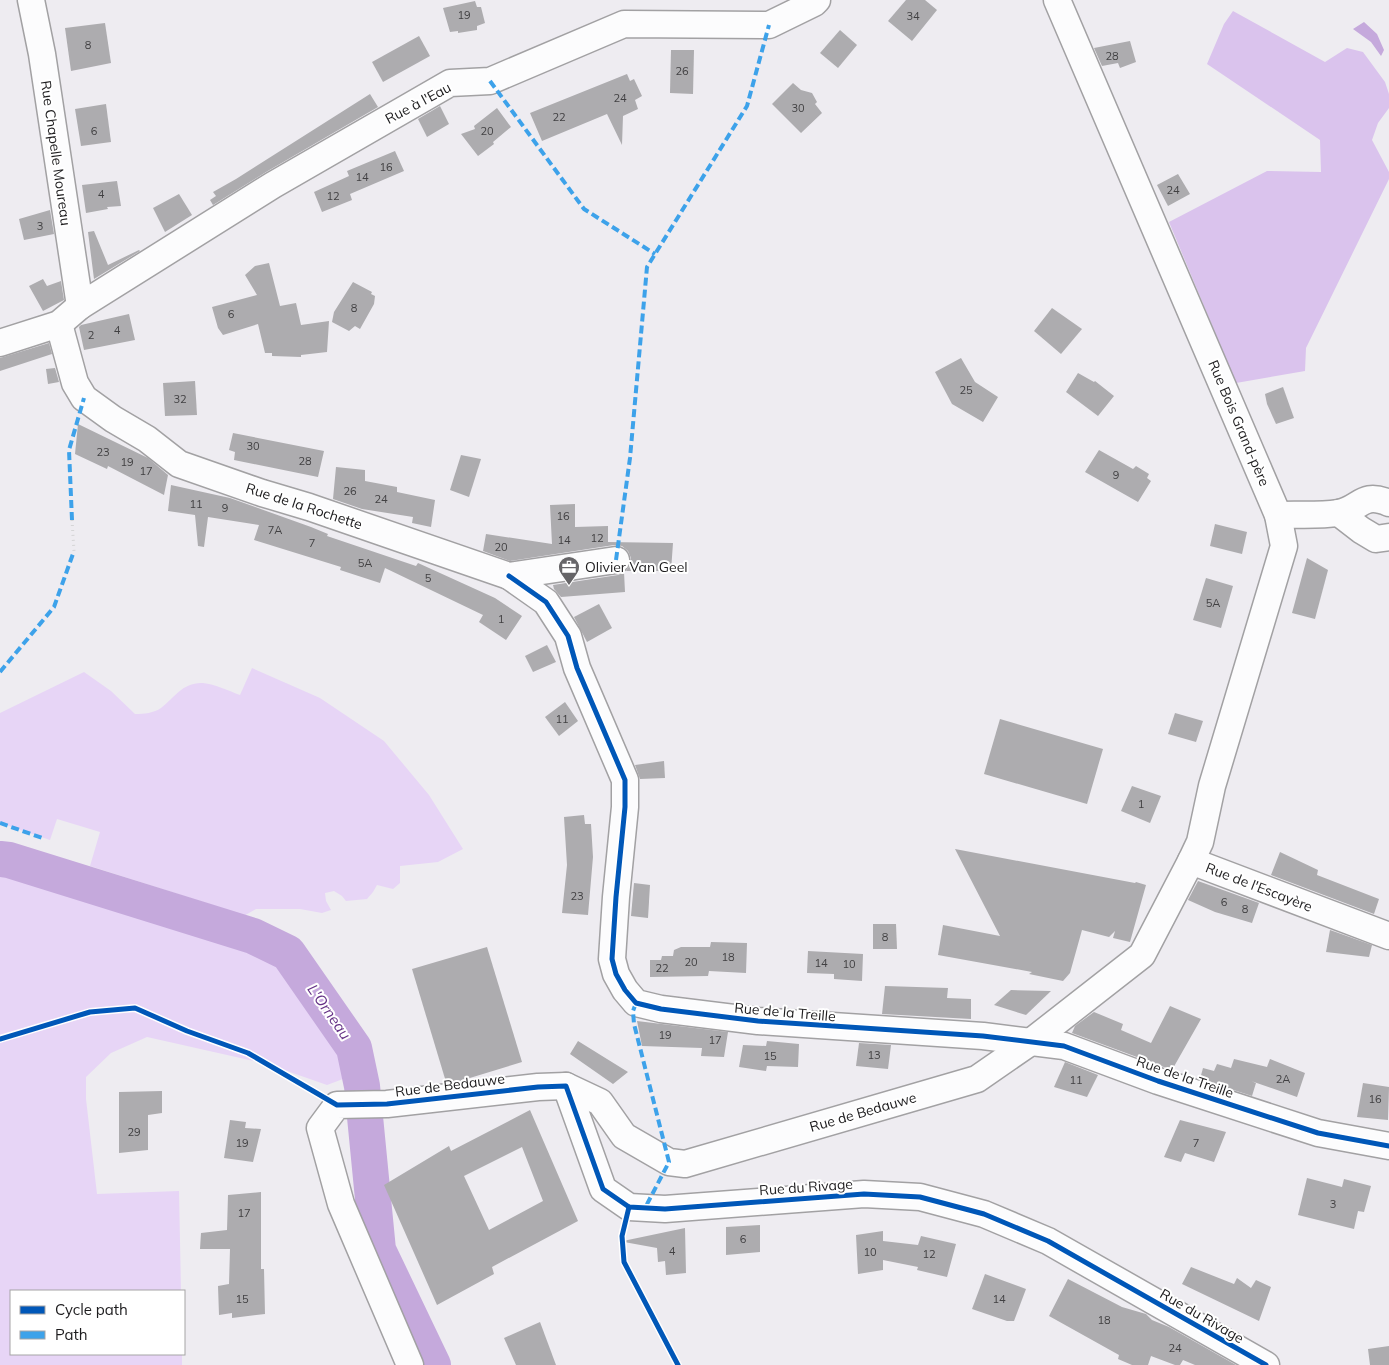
<svg xmlns="http://www.w3.org/2000/svg" width="1389" height="1365" viewBox="0 0 1389 1365" font-family="Mulish,sans-serif">
<rect width="100%" height="100%" fill="#eeecf1"/>
<g fill="#e7d5f6">
<path d="M252,668L320,698L384,741L429,795L463,849L438,862L400,866V883L393,889L377,885L373,892L367,899L346,901L342,896L334,891L325,893L326,901L331,910L322,913L300,909H256L242,917L228,910L90,866L100,832L57,819L50,840L0,823V713L84,672L111,691L135,714C144,714 154,713 161,708C175,697 183,682 203,683C215,684 229,691 240,695Z"/>
<path d="M0,867L260,947L280,961L341,1046L351,1076L327,1085L267,1064L147,1037L111,1053L86,1077V1099L97,1194L179,1191L181,1291H11V1354H182V1365H0Z"/>
</g>
<path fill="#dac3ed" d="M1233,11L1325,62L1347,48L1363,52L1385,82L1389,94V108L1378,123L1372,140L1389,172V179L1306,348L1305,371L1236,383L1169,222L1267,171L1321,172L1320,140L1207,64L1224,24Z"/>
<path fill="#c5a9dc" d="M1364,22L1377,34L1384,50L1381,56L1371,42L1353,29Z"/>
<g fill="none" stroke-linecap="round" stroke-linejoin="round">
<path stroke="#c5a9dc" stroke-width="36" d="M0,859L9,860L253,936L288,953L354,1048L362,1086L378,1250L433,1365"/>
</g>
<g fill="#adacaf" fill-rule="evenodd">
<path d="M906,0H925L937,10L912,41L888,21Z"/>
<path d="M475,1L477,7H481L485,23L477,26V30L458,33V31L450,32L443,8Z"/>
<path d="M105,23L111,63L71,71L65,28Z"/>
<path d="M840,30L857,45L838,68L820,53Z"/>
<path d="M419,36L430,56L383,82L372,62Z"/>
<path d="M1130,41L1136,62L1120,68L1118,63L1102,66L1094,48Z"/>
<path d="M671,50H694L693,94L670,93Z"/>
<path d="M627,74L630,81L634,79L642,96L635,100L638,109L623,116L622,145L607,114L542,141L530,113Z"/>
<path d="M793,83L801,90L812,93L817,102L815,104L822,113L801,133L772,104Z"/>
<path d="M370,94L378,107L266,172L213,205L210,200L216,196L213,192L236,179Z"/>
<path d="M106,104L111,142L81,146L75,109Z"/>
<path d="M440,106L449,124L427,137L418,119Z"/>
<path d="M497,108L511,127L493,142L494,144L478,156L461,134L475,129L474,126Z"/>
<path d="M395,151L404,171L350,194L352,200L322,212L314,192L349,176L347,171Z"/>
<path d="M1178,174L1190,194L1168,206L1157,185Z"/>
<path d="M117,181L121,206L107,207L108,209L86,213L82,185Z"/>
<path d="M179,194L192,215L165,232L153,208Z"/>
<path d="M50,210L54,234L24,240L19,219Z"/>
<path d="M94,231L108,265L139,250L140,251L94,279L88,232Z"/>
<path d="M269,263L280,306L296,303L301,325L329,321L327,352L301,355V357L272,356V353H265L258,324L223,335L218,328L212,307L257,295L245,275L255,266Z"/>
<path d="M43,279L47,286L61,281L64,300L43,311L29,286Z"/>
<path d="M353,282L372,292L371,294L375,296L374,304L360,329L355,326L349,331L332,322L334,312Z"/>
<path d="M1052,308L1082,329L1061,354L1034,331Z"/>
<path d="M129,314L135,340L84,350L79,327L81,325Z"/>
<path d="M49,343L52,354L0,371V358Z"/>
<path d="M961,358L975,382L998,397L983,422L952,404L935,372Z"/>
<path d="M55,368L59,382L48,384L46,369Z"/>
<path d="M1078,373L1094,382L1095,381L1114,396L1098,416L1066,392Z"/>
<path d="M195,381L197,415L165,416L163,383Z"/>
<path d="M1283,387L1294,418L1276,424L1267,404L1265,394Z"/>
<path d="M78,424L148,458L168,475L164,495L108,466L107,469L75,454Z"/>
<path d="M233,433L324,451L318,477L234,460L235,452L229,450Z"/>
<path d="M1099,450L1133,469L1136,466L1149,474L1147,478L1151,481L1138,502L1085,472Z"/>
<path d="M461,455L481,459L469,497L450,490Z"/>
<path d="M336,467L365,470V481L397,487V492L435,500L431,527L412,523L413,517L362,509L333,499Z"/>
<path d="M171,485L230,498L311,527L328,534L327,536L416,566L418,563L495,598L522,616L506,640L479,622L483,615L385,568L380,583L340,570L341,567L254,540L259,525L208,517L204,547L198,546L195,515L168,511Z"/>
<path d="M575,504V527L608,526V542L673,543L671,571H626L630,565L631,558L628,551L622,546L614,545L510,561L483,551L486,534L552,544L550,505Z"/>
<path d="M1215,524L1247,532L1242,554L1210,546Z"/>
<path d="M1307,558L1328,570L1315,619L1292,613Z"/>
<path d="M624,572L625,592L561,597L554,589L553,585L618,575Z"/>
<path d="M1206,578L1233,586L1221,628L1193,620Z"/>
<path d="M599,604L612,628L587,642L574,617Z"/>
<path d="M547,645L556,662L533,672L525,656Z"/>
<path d="M565,702L578,721L559,736L545,717Z"/>
<path d="M1175,713L1203,721L1196,742L1168,734Z"/>
<path d="M1000,719L1103,749L1087,804L984,774Z"/>
<path d="M664,761L665,778L640,779L635,765Z"/>
<path d="M1132,786L1161,796L1150,823L1121,811Z"/>
<path d="M584,815L585,824H591L593,857L588,915L562,913L567,865L564,817Z"/>
<path d="M955,849L1135,883L1136,882L1146,885L1130,942L1113,938L1115,931L1109,937L1082,930L1070,973L1063,981L1029,974L1032,972L938,955L943,925L1000,936Z"/>
<path d="M1280,852L1318,870L1317,875L1379,899L1374,914L1271,875Z"/>
<path d="M1198,881L1259,903L1252,923L1215,912L1188,900Z"/>
<path d="M634,883L650,885L648,918L631,916Z"/>
<path d="M873,924H896L897,949H873Z"/>
<path d="M1330,930L1372,945L1369,957L1326,952Z"/>
<path d="M711,942L747,943L746,973L709,971L708,976L650,977V960H661L662,956H673L674,950L681,947H710Z"/>
<path d="M487,947L522,1062L460,1081L446,1082L412,969Z"/>
<path d="M808,951L863,954L862,981L834,979V974L807,973Z"/>
<path d="M885,986L948,988L947,998L971,999V1019L882,1014Z"/>
<path d="M1011,990L1051,991L1026,1015L994,1005Z"/>
<path d="M1170,1006L1201,1019L1172,1070L1072,1033L1075,1026L1094,1012L1123,1024L1121,1030L1151,1043Z"/>
<path d="M637,1021L728,1032L724,1057L701,1056L702,1048L642,1046Z"/>
<path d="M578,1041L607,1059L628,1072L613,1084L570,1054Z"/>
<path d="M767,1041L799,1044L798,1067L767,1066L766,1071L739,1067L743,1045L766,1046Z"/>
<path d="M859,1043L891,1045L888,1069L856,1066Z"/>
<path d="M1234,1059L1267,1067L1270,1059L1305,1073L1297,1097L1251,1081L1256,1083L1252,1096L1200,1079L1203,1068L1214,1071L1217,1064L1231,1068Z"/>
<path d="M1065,1062L1098,1075L1087,1097L1054,1087Z"/>
<path d="M1363,1083L1389,1087L1388,1120L1357,1117Z"/>
<path d="M162,1091V1113L148,1115V1150L119,1153V1092Z"/>
<path d="M530,1110L578,1221L492,1267L494,1274L437,1305L384,1185L449,1146L451,1151ZM522,1147L543,1201L489,1230L464,1176Z"/>
<path d="M230,1120L246,1122L245,1128L261,1129L253,1162L224,1158Z"/>
<path d="M1180,1120L1226,1132L1214,1162L1185,1153L1181,1162L1164,1157Z"/>
<path d="M1307,1178L1342,1187L1344,1179L1371,1186L1364,1212L1358,1211L1354,1229L1298,1215Z"/>
<path d="M261,1192V1269H264L265,1314L232,1318V1313L219,1315L218,1286L229,1284L230,1249H200L201,1233L227,1230L228,1195Z"/>
<path d="M760,1225V1252L726,1255V1227Z"/>
<path d="M685,1228L686,1273L666,1275L665,1261L658,1262L657,1248L624,1242L623,1241Z"/>
<path d="M883,1231V1241L918,1245L921,1236L956,1244L947,1277L917,1270L918,1267L883,1260V1270L858,1274L856,1235Z"/>
<path d="M1191,1267L1234,1284L1237,1278L1251,1288L1256,1280L1271,1287L1259,1321L1182,1284Z"/>
<path d="M985,1274L1026,1289L1014,1321H1007L972,1309Z"/>
<path d="M1068,1279L1122,1307L1146,1314L1152,1320L1169,1327L1236,1365H1195L1183,1360L1180,1365H1175L1151,1356L1148,1365H1132L1118,1359L1119,1355L1049,1316Z"/>
<path d="M540,1322L556,1365H516L504,1338Z"/>
<path d="M1389,1346V1365H1370L1368,1349Z"/>
</g>
<g fill="none" stroke-linecap="round" stroke-linejoin="round">
<g stroke="#a2a1a3" stroke-width="29">
<g id="minor">
<path d="M31,0L42,54L80,306"/>
<path d="M1057,0L1278,515L1284,546L1212,786L1200,842L1191,861"/>
<path d="M59,324L75,383L84,398L113,419L147,439L179,464L262,493L309,507L509,576L616,560"/>
<path d="M0,343L59,324L80,306L273,185L450,83L490,81L624,24L769,25L814,3L817,0"/>
<path d="M1339,513L1361,530L1376,539L1389,537"/>
<path d="M1278,515C1297,514 1318,516 1338,513C1360,510 1361,491 1389,503"/>
<path d="M509,576L546,602L568,636L577,668L625,780V807L616,897L612,959L616,974L625,990L636,1003L661,1009L758,1021L983,1036L1064,1046L1158,1081L1318,1133L1389,1146"/>
<path d="M566,1086L603,1189L629,1207L665,1209L864,1194L920,1197L984,1214L1048,1241L1266,1365"/>
<path d="M410,1365L341,1204L320,1128L337,1105L387,1104L538,1087L566,1086L600,1102L624,1136L669,1162L685,1164L977,1079L1032,1041L1142,955L1191,861L1389,936"/>
</g>
</g>
<g stroke="#d5d5d6" stroke-width="3" stroke-dasharray="1 4" stroke-linecap="butt">
<path d="M72,520L74,551"/>
<path d="M0,1039L90,1012L135,1008L187,1031L248,1053L318,1094"/>
<path d="M625,1227L622,1236L624,1262L678,1365"/>
</g>
<use href="#minor" stroke="#fcfcfd" stroke-width="26"/>
<g stroke="#3da2ea" stroke-width="4" stroke-dasharray="8 4" stroke-linecap="butt">
<path d="M490,81L584,209L655,254"/>
<path d="M72,520L69,450L84,398"/>
<path d="M616,560L630,458L647,267L747,106L769,25"/>
<path d="M0,672L54,607L74,551"/>
<path d="M0,823L45,839"/>
<path d="M636,1003L633,1011L634,1024L669,1162L645,1208"/>
</g>
<g stroke="#fff" stroke-width="8">
<g id="cycleway">
<path d="M509,576L546,602L568,636L577,668L625,780V807L616,897L612,959L616,974L625,990L636,1003L661,1009L758,1021L983,1036L1064,1046L1158,1081L1318,1133L1389,1146"/>
<path d="M0,1039L90,1012L135,1008L187,1031L248,1053L337,1105L387,1104L538,1087L566,1086L603,1189L629,1207L665,1209L864,1194L920,1197L984,1214L1048,1241L1266,1365"/>
<path d="M629,1207L622,1236L624,1262L678,1365"/>
</g>
</g>
<use href="#cycleway" stroke="#0057b8" stroke-width="5"/>
</g>
<defs>
<g id="office-pin" transform="scale(1.125)"><path d="M0 17L-7.5 6A9.5 9.5 0 1 1 7.5 6Z" fill="#666568" stroke="#fff"/><path d="M-6-3h4V-5.5h4V-3h4V5H-6ZM-1-4.5V-3h2v-1.5ZM-6 0V1H6V0Z" fill="#fff"/></g>
</defs>
<g fill-rule="evenodd">
<use href="#office-pin" x="569" y="567"/>
</g>
<g text-anchor="middle" stroke-width="4" stroke-linejoin="round" paint-order="stroke">
<g font-size="11" fill="#414042">
<text x="464" y="19">19</text>
<text x="913" y="20">34</text>
<text x="88" y="49">8</text>
<text x="1112" y="60">28</text>
<text x="682" y="75">26</text>
<text x="620" y="102">24</text>
<text x="798" y="112">30</text>
<text x="559" y="121">22</text>
<text x="94" y="135">6</text>
<text x="487" y="135">20</text>
<text x="386" y="171">16</text>
<text x="362" y="181">14</text>
<text x="1173" y="194">24</text>
<text x="101" y="198">4</text>
<text x="333" y="200">12</text>
<text x="40" y="230">3</text>
<text x="354" y="312">8</text>
<text x="231" y="318">6</text>
<text x="117" y="334">4</text>
<text x="91" y="339">2</text>
<text x="966" y="394">25</text>
<text x="180" y="403">32</text>
<text x="253" y="450">30</text>
<text x="103" y="456">23</text>
<text x="305" y="465">28</text>
<text x="127" y="466">19</text>
<text x="146" y="475">17</text>
<text x="1116" y="479">9</text>
<text x="350" y="495">26</text>
<text x="381" y="503">24</text>
<text x="196" y="508">11</text>
<text x="225" y="512">9</text>
<text x="563" y="520">16</text>
<text x="275" y="534">7A</text>
<text x="597" y="542">12</text>
<text x="564" y="544">14</text>
<text x="312" y="547">7</text>
<text x="501" y="551">20</text>
<text x="365" y="567">5A</text>
<text x="428" y="582">5</text>
<text x="1213" y="607">5A</text>
<text x="501" y="623">1</text>
<text x="562" y="723">11</text>
<text x="1141" y="808">1</text>
<text x="577" y="900">23</text>
<text x="1224" y="906">6</text>
<text x="1245" y="913">8</text>
<text x="885" y="941">8</text>
<text x="728" y="961">18</text>
<text x="691" y="966">20</text>
<text x="821" y="967">14</text>
<text x="849" y="968">10</text>
<text x="662" y="972">22</text>
<text x="665" y="1039">19</text>
<text x="715" y="1044">17</text>
<text x="874" y="1059">13</text>
<text x="770" y="1060">15</text>
<text x="1283" y="1083">2A</text>
<text x="1076" y="1084">11</text>
<text x="1375" y="1103">16</text>
<text x="134" y="1136">29</text>
<text x="242" y="1147">19</text>
<text x="1196" y="1147">7</text>
<text x="1333" y="1208">3</text>
<text x="244" y="1217">17</text>
<text x="743" y="1243">6</text>
<text x="672" y="1255">4</text>
<text x="870" y="1256">10</text>
<text x="929" y="1258">12</text>
<text x="242" y="1303">15</text>
<text x="999" y="1303">14</text>
<text x="1104" y="1324">18</text>
<text x="1175" y="1352">24</text>
</g>
<g font-size="14" fill="#1d1c1e" stroke="#fff">
<text transform="translate(418 103) rotate(-28)" y="5">Rue à l'Eau</text>
<text transform="translate(56 153) rotate(82)" y="5">Rue Chapelle Moureau</text>
<text transform="translate(1239 423) rotate(67)" y="5">Rue Bois Grand-père</text>
<text transform="translate(304 506) rotate(18)" y="5">Rue de la Rochette</text>
<text transform="translate(1259 887) rotate(21)" y="5">Rue de l'Escayère</text>
<text transform="translate(785 1012) rotate(5)" y="5">Rue de la Treille</text>
<text transform="translate(1185 1077) rotate(19)" y="5">Rue de la Treille</text>
<text transform="translate(450 1085) rotate(-7)" y="5">Rue de Bedauwe</text>
<text transform="translate(863 1112) rotate(-16)" y="5">Rue de Bedauwe</text>
<text transform="translate(806 1187) rotate(-4)" y="5">Rue du Rivage</text>
<text transform="translate(1202 1316) rotate(30)" y="5">Rue du Rivage</text>
</g>
<g font-size="14" fill="#1d1c1e" stroke="#fff" text-anchor="start">
<text x="585" y="572">Olivier Van Geel</text>
</g>
<g font-size="15" font-style="italic" fill="#653286" stroke="#fff">
<text transform="translate(329 1012) rotate(55)" y="5">L'Orneau</text>
</g>
</g>
<rect x="10" y="1290" width="175" height="65" fill="#ffffff" stroke="#a5a4a5"/>
<rect x="20" y="1306" width="25" height="8" fill="#0057b8" stroke="#a5a4a5"/>
<text x="55" y="1315" font-size="15" fill="#1d1c1e">Cycle path</text>
<rect x="20" y="1331" width="25" height="8" fill="#3da2ea" stroke="#a5a4a5"/>
<text x="55" y="1340" font-size="15" fill="#1d1c1e">Path</text>
</svg>
